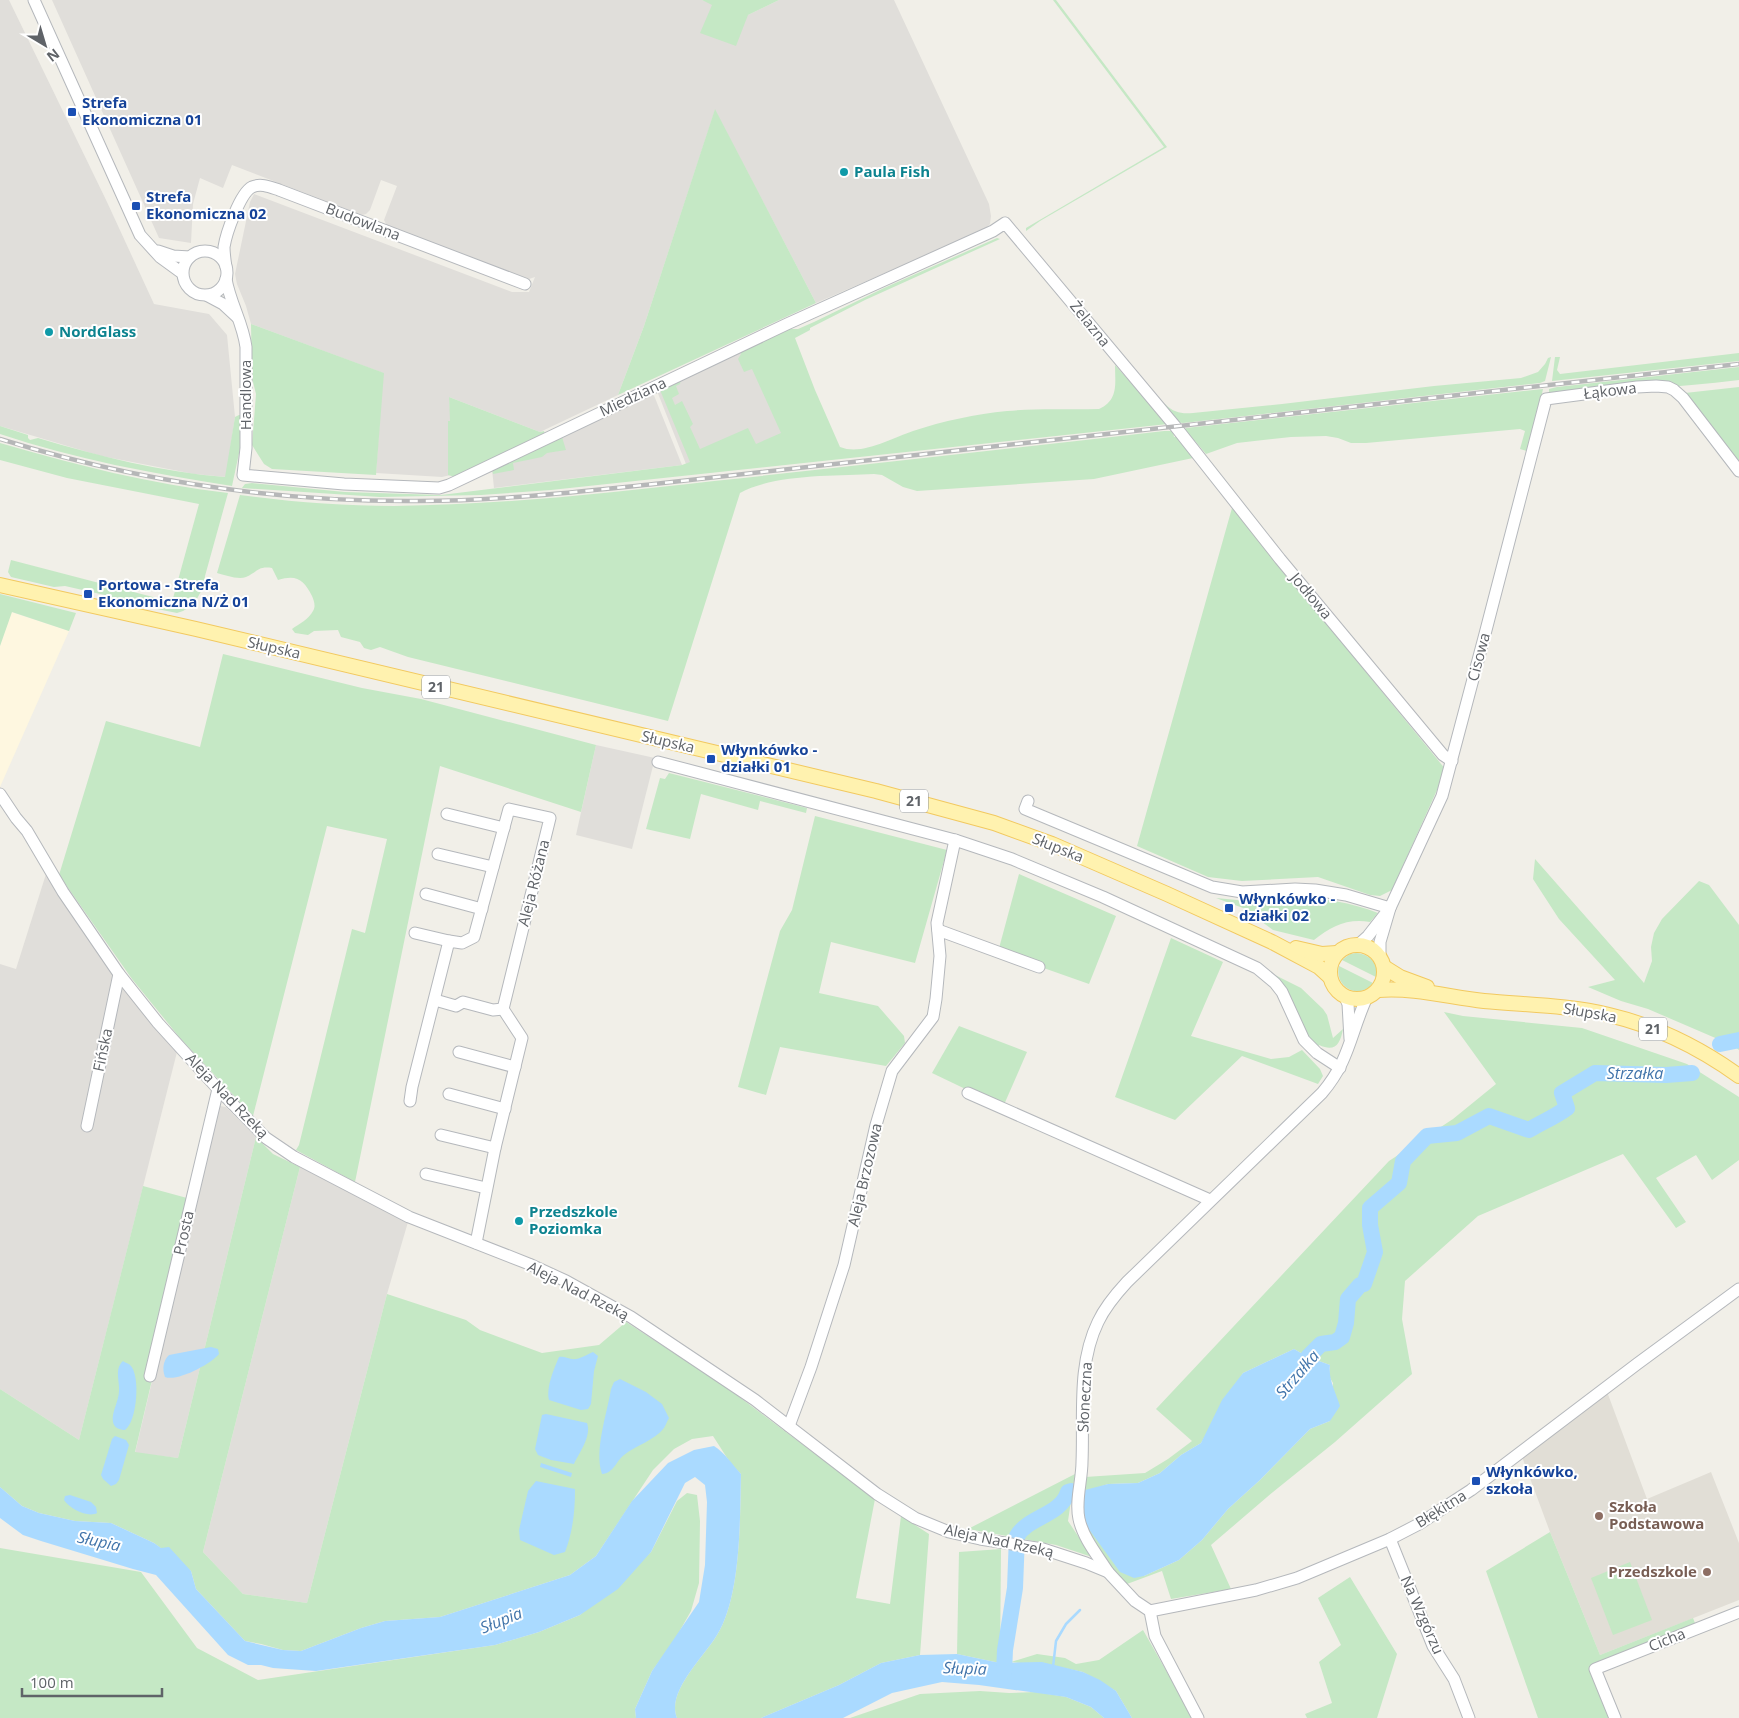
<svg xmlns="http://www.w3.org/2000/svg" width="1739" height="1718" viewBox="0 0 1739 1718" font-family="'Open Sans',sans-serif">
<rect width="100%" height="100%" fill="#f1efe8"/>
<path fill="#fef7e0" d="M11,612L69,631L0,787V646Z"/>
<g fill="#e0deda">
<path d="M0,0H9L107,202L154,304L209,314L227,335L235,417L226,477L194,474L101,456L0,426Z"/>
<path d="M52,0H702L748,15L779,0H894L989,204L991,216L990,224L984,230L816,303L715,110L644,326L618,395L540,432L449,397L455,474L442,477L376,473L383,373L251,324L246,306L237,284L235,274L250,202L254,194L512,292H529L535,277L529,279L387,226L384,220L397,186L381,180L370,210L366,214L362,215L232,165L223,188L200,178L193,204L191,243L159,238Z"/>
<path d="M788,329L835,444L725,453L686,464L657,391Z"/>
<path d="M653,393L682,465L494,488L492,469Z"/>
<path d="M596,745L655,758L632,849L576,835Z"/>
<path d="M46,874L71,914L134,1000L177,1052L79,1440L0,1389V964L16,969Z"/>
<path d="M220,1106L226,1107L256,1137L178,1458L135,1453L216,1112Z"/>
<path d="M300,1167L408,1222L387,1294L307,1603L243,1594L203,1552Z"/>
</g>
<path fill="#e1ded6" d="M1606,1389L1647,1499L1711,1472L1739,1543V1600L1600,1655L1550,1532L1521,1454Z"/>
<g fill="#c5e8c5" fill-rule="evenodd">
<path d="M702,0H779L748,15L736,46L700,33L712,5Z"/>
<path d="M1053,0H1056L1167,147L1040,221L1026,231V228L1164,147Z"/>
<path d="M715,109L816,303L618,395L644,326Z"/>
<path d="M997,238L1000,239L865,300L810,328V330L795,338L815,390L840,447C862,456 892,438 913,431C943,421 976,414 1007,411C1038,408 1069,410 1099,409C1119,400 1115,383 1115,365L1168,424L551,490L481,495L380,497L242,488L245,484L252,483L345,492L441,495L682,465L690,462L660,390L681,380L680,384L676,386L679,394L672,398L675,405L682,401L693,424L690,427L700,449L748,428L756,444L781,433L752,369L744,372L738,359L741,354V352L788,329H798L814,322L884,288Z"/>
<path d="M251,324L384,373L376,475L272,469L264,464L252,445L256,394L252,378Z"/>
<path d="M1739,353V361L1552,381L1555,357H1560L1557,370L1560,374Z"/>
<path d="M1551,357L1545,381L1540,383L1183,423L1176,422L1163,406L1165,404C1174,413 1182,414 1193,413L1282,404L1434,386L1521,378L1538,372L1545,364L1548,358Z"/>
<path d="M1739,367V380C1676,388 1612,390 1549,394V389L1557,387Z"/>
<path d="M1739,387V461L1685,393Z"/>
<path d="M1543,389L1530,452L1520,449L1525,431L1520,429L1366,443H1351L1338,438L1326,436L1291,437L1237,443L1206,454L1195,441L1192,442L1184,430L1186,428Z"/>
<path d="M449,397L540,432L544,431L545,435L455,477L448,475V421H450Z"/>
<path d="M239,415H242L241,444L232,486C154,474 75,459 0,434V426L28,435V438L30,440L38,438C99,456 161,472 225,477L235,417Z"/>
<path d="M1164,431H1173L1174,437L1179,436L1193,458L1094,479L917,491L903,487L882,475L874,474C836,476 773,474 740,493L668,721L408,657L380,647L371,650L364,648L360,642L341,637L338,630L314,631L308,635L295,633L292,629C299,624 309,619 313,611C316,606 314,601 312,596C304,580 297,574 278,580L272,568C257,566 258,572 246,577C238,580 225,575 217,573L240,495C291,502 342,506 394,506C501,505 608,493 714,481C864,465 1014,448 1164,431Z"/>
<path d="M562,437L566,450L547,453L542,457L513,463L514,470L493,474L492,469Z"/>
<path d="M0,443C75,465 151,484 228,493L205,576L204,586L194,604L183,611L177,613L122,602L109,596L65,586L54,587L11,577L8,572L11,560L172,602L199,504L67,478L0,460Z"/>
<path d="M1232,508L1446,770L1392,890L1380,896L1370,895L1318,877L1242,881L1208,877L1137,846Z"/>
<path d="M0,594L76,613L69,631L12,612L0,646Z"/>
<path d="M223,654L362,688L421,699L596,745L581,812L440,766L355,1182L296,1150L299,1145L352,929L365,933L387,839L327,826L253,1116L180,1038L132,979L59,875L106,721L200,747Z"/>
<path d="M669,773L807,808L806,813L760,801L758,810L701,794L690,839L646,829L660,778L665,779Z"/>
<path d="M815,816L947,850L915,963L831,942L819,993L878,1006L904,1036L905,1043L886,1066L780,1047L766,1095L738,1087L780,931L792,910Z"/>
<path d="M1535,859L1644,983L1652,961L1651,947L1654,933L1662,919L1699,881L1709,885L1739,925V1050L1734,1046L1648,1009L1621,1001L1588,987L1615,980L1559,919L1533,879Z"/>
<path d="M1019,874L1116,916L1089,984L998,952Z"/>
<path d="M1295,896C1323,899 1351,902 1378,913L1370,922C1348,918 1331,926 1314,940L1273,930L1243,908L1216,898L1247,901Z"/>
<path d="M1171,938L1223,962L1191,1036L1271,1059L1289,1057L1302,1050L1320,1069L1323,1076L1318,1084L1242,1056L1175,1120L1115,1097Z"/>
<path d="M1356,953C1370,954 1379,964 1376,977L1342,960L1350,954Z"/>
<path d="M1339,966L1373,983C1359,1001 1334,987 1339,966Z"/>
<path d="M1269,972L1301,988L1323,1009L1327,1015L1333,1038L1343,1029C1340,1045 1335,1052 1319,1045L1318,1047L1310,1040Z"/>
<path d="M1444,1012L1463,1016L1582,1028L1687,1064L1739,1097V1160L1712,1180L1696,1155L1656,1178L1686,1222L1676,1228L1623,1154L1478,1216L1405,1281L1402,1319L1412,1374L1335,1442L1273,1492L1211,1545L1231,1589L1171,1599L1162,1571L1127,1584C1114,1571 1083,1535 1081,1516C1080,1506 1084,1488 1085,1477L1145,1473L1168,1459L1192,1441L1156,1409L1389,1161L1453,1119L1496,1084ZM1294,1349L1308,1357L1330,1365L1329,1376L1333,1383L1330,1421L1310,1429L1260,1480L1228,1509L1202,1540L1179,1560L1144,1576L1099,1487L1108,1484L1138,1483L1160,1473L1181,1455L1201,1443L1243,1373Z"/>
<path d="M959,1026L1027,1052L1003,1107L932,1073Z"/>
<path d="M256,1137L273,1154L300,1167L203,1552L243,1594L307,1603L387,1294L466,1320L480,1330L542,1353L599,1345L626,1322L722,1384L875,1499L856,1598L890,1604L901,1516L929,1534L920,1655L881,1663L839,1685L761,1718H677C666,1692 704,1657 717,1635C741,1597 740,1519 741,1474L731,1464L713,1436L692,1439L674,1449L653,1470L596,1556L570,1575L440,1617L385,1621L361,1628L301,1651L283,1650L261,1644L245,1641L196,1589L191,1571L154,1543L111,1523L75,1521L39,1513L22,1506L0,1487V1389L79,1440L143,1186L187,1198L152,1380L135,1452L178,1458Z"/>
<path d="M1075,1474L1068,1521L1092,1557L1056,1545L968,1529Z"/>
<path d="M687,1493L697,1495L700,1521L699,1583L691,1611L674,1641L652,1671L635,1709L636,1718H0V1548L141,1572L197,1648L258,1680L495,1645L539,1632L580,1615L651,1552L677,1501Z"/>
<path d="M1550,1532L1600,1655L1693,1618L1698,1631L1593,1675L1610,1718H1538L1486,1571Z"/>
<path d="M1001,1549L1000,1663L957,1654L959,1552Z"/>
<path d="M1630,1562L1652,1620L1613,1635L1591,1578Z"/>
<path d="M1350,1577L1397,1654L1377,1718H1307L1305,1714L1332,1703L1319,1662L1341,1645L1318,1598Z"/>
<path d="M1143,1630L1193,1718H1132L1116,1691L1083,1672L1064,1668L1011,1662L1037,1654L1065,1658L1076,1664L1099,1660Z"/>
<path d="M980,1691L1009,1693L1036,1692L1066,1697L1091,1707L1104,1718H850L920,1694Z"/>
</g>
<g fill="#aadaff">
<path d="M211,1347L218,1349L219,1354C211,1364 177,1382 165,1377C162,1369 163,1361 169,1355Z"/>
<path d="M1294,1349L1308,1357L1330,1365C1328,1379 1336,1393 1340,1406L1330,1421L1310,1429L1260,1480L1228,1509L1202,1540L1179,1560L1144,1576L1134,1578L1120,1572L1088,1528L1082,1512L1085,1490L1108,1484L1138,1483L1160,1473L1181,1455L1201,1443L1222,1400L1243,1373Z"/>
<path d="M593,1352L598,1356L594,1371L591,1404L588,1409L581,1410L549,1400C546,1387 554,1369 559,1357C564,1356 566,1358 572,1359C579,1360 586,1355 593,1352Z"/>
<path d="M123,1361C124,1362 129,1364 130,1365C141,1375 137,1422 125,1430C120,1430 114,1428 113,1422C111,1413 119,1401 119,1391C120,1381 114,1369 123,1361Z"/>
<path d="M620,1379L646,1392L662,1404L669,1418C667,1421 666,1425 664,1428C654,1441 636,1445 624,1455C616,1461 614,1473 602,1474C594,1450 607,1414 611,1389L614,1382Z"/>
<path d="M546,1414L587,1423C592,1436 579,1453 574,1464L551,1460L538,1455L535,1449L542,1415Z"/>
<path d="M115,1436L126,1440L129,1445L119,1480L116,1484L111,1486L103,1479L101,1475L112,1439Z"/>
<path d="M714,1446C725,1453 732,1464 741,1474C740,1519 741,1597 717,1635C704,1657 666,1692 677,1718H636L635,1709L652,1671L699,1602L705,1565L707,1502L705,1485L695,1477L685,1483L651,1552L618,1589L580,1615L539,1632L495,1645L316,1671L273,1668L261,1665H248L228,1655L156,1575L133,1569L41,1541L23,1535L0,1518V1487L22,1506L39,1513L75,1521L111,1523L154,1543L161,1548L169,1547L191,1571L196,1589L245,1641L283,1650L301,1651L361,1628L385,1621L440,1617L570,1575L596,1556L632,1501L668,1463L694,1450Z"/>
<path d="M541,1463L572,1473L571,1477L540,1467Z"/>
<path d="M536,1481L575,1489C575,1511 573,1531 565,1552L554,1555L520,1540L519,1530L528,1491Z"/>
<path d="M70,1495L91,1502L96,1507L97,1513C88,1518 70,1509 64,1500L65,1496Z"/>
<path d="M957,1654L1000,1663L1042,1662L1083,1672L1100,1680L1116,1691L1132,1718H1104L1091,1707L1066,1697L979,1685L942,1682L892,1693L843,1718H761L839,1685L881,1663L920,1655Z"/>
</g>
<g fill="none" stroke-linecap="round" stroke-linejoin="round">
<path stroke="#aadaff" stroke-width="2.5" d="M1053,1667L1056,1641L1066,1624L1080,1610"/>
<g stroke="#aadaff" stroke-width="16">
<path d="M1720,1044L1739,1040"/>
<path d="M1296,1374L1308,1357L1321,1344L1335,1342L1342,1337L1346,1323L1348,1299L1360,1285L1364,1284L1375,1252L1370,1225V1208L1399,1183L1403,1161L1427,1136L1457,1133L1489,1116L1529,1130C1542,1122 1555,1117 1567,1108L1562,1093L1595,1073L1666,1075L1692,1073"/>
<path d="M1004,1672L1005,1650L1015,1588L1017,1536C1028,1517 1061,1515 1068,1492L1071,1491"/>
</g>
<g stroke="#b5b8bc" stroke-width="13">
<g id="minor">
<path d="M34,0L140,235L160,257L182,273"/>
<circle cx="205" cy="273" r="22"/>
<path d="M158,251L173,256L190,257"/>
<path d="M226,267C225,260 224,254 224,247C226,234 240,193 252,187C261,183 270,187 279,190L525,284"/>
<path d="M226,279C230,303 243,323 246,347V448L243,475L344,484L439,488L449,485L787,324L993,231L1005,223L1175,426L1280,559L1443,755L1452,761"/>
<path d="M208,296L223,304L237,317"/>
<path d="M658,762L955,840L1012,859L1103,897L1257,968L1275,983L1282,992L1304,1040L1317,1053L1340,1068"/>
<path d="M0,794L16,818L27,831L63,892L119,974L158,1023L218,1089L266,1138L294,1157L409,1217L529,1264L566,1281L631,1317L755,1400L877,1494L915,1518L949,1532L980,1539L1043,1549L1086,1563L1108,1572L1135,1601L1150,1611L1155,1636L1198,1718"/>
<path d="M1028,801L1025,809L1212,887L1242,892L1295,889L1315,890L1346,895L1390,908"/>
<path d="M447,814L504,828"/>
<path d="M438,854L493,867"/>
<path d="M426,894L482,909"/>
<path d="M938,930L1039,967"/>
<path d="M415,933L449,941"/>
<path d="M1359,944L1368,936L1386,913"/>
<path d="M1380,957V942L1390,908L1442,796L1485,634L1546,399L1637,387L1656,386L1668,387L1674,390L1683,398L1739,471"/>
<path d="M1345,997L1348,1004L1350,1039"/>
<path d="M435,1000L456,1006L463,1002L493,1010L503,1009"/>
<path d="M459,1052L515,1067"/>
<path d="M968,1093L1210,1200"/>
<path d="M449,1094L505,1109"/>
<path d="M410,1101L412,1087L449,941L462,943L474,937L509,809L550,818L503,1009L522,1038L495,1148L476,1243"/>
<path d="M87,1126L119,974"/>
<path d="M441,1135L495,1148"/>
<path d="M426,1174L486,1188"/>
<path d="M150,1376L218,1089"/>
<path d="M789,1426L811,1367L844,1265L876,1125L892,1071L933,1017L936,999L940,956L937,923L955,840"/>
<path d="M1390,1539L1433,1646L1454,1679L1469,1718"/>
<path d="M1108,1572C1098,1556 1083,1538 1079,1519C1075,1501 1082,1480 1082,1462C1084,1416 1077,1365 1098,1322C1105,1307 1115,1295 1127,1282L1322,1093C1350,1060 1350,1034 1367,997"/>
<path d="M1150,1611L1256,1590L1297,1578L1390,1539L1419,1524L1471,1490L1637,1364L1739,1289"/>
<path d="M1615,1718L1595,1669L1739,1612"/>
</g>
</g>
<g stroke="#f2c960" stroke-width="16">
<g id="major">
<path d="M0,585L196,629L876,791L994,823L1052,844L1167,894L1272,942L1319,967L1330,977"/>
<circle cx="1357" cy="972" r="27"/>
<path d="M1296,948L1322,954L1337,953"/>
<path d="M1384,967L1400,977L1427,987"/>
<path d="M1378,990C1413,987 1449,997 1484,1001C1525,1005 1568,1005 1609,1015C1656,1026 1700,1048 1739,1076"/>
</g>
</g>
<use href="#minor" stroke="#fff" stroke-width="11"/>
<use href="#major" stroke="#fff2af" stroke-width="14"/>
<g stroke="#b6b7b8" stroke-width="4.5">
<path id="rail" d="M0,439C135,481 276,502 417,501C496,501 575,492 654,484L1739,364"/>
</g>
<use href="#rail" stroke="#fff" stroke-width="2.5" stroke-dasharray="8" stroke-linecap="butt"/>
</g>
<g fill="#1a4fb4" stroke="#fff" stroke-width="2">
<rect x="67" y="107" width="10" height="10" rx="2.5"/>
<rect x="131" y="201" width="10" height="10" rx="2.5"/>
<rect x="83" y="589" width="10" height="10" rx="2.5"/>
<rect x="706" y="754" width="10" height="10" rx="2.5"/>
<rect x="1224" y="903" width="10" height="10" rx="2.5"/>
<rect x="1471" y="1476" width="10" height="10" rx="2.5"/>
</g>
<g fill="#0f9aa8" stroke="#fff" stroke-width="2">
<circle cx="844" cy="172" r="5"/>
<circle cx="49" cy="332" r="5"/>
<circle cx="519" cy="1221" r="5"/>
</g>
<g fill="#8d6e63" stroke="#fff" stroke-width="2">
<circle cx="1599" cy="1516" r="5"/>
<circle cx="1707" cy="1572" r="5"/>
</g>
<g text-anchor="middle" stroke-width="4" stroke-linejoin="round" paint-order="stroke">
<g fill="#fff" stroke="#8f9295" stroke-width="1">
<rect x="422" y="675.5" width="28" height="23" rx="4"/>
<rect x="900" y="789.5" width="28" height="23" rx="4"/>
<rect x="1639" y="1017.5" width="28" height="23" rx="4"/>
</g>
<g font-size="14" font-weight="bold" fill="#5f6368">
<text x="436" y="692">21</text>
<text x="914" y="806">21</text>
<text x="1653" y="1034">21</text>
</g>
<g font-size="15" font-weight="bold" fill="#164399" stroke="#fff" text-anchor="start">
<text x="82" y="108">Strefa<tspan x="82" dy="17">Ekonomiczna 01</tspan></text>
<text x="146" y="202">Strefa<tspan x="146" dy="17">Ekonomiczna 02</tspan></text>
<text x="98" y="590">Portowa - Strefa<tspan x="98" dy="17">Ekonomiczna N/Ż 01</tspan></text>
<text x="721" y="755">Włynkówko -<tspan x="721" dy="17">działki 01</tspan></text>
<text x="1239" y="904">Włynkówko -<tspan x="1239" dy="17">działki 02</tspan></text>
<text x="1486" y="1477">Włynkówko,<tspan x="1486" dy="17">szkoła</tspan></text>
</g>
<g font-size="15" font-weight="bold" fill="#0d838f" stroke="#fff" text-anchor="start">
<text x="854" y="177">Paula Fish</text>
<text x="59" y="337">NordGlass</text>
<text x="529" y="1217">Przedszkole<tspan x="529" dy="17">Poziomka</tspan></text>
</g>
<g font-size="15" fill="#5f6368" stroke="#fff">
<text transform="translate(363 222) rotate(21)" y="5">Budowlana</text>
<text transform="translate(1090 324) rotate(51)" y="5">Żelazna</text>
<text transform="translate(1610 391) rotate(-7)" y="5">Łąkowa</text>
<text transform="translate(246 395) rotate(-90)" y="5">Handlowa</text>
<text transform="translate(633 397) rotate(-25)" y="5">Miedziana</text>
<text transform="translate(1311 596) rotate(50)" y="5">Jodłowa</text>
<text transform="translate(274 648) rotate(13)" y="5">Słupska</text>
<text transform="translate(1479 657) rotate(-75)" y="5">Cisowa</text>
<text transform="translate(668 742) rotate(13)" y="5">Słupska</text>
<text transform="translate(1058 848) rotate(22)" y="5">Słupska</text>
<text transform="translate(534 883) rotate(-76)" y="5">Aleja Różana</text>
<text transform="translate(1590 1013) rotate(10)" y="5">Słupska</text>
<text transform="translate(103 1050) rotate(-78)" y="5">Fińska</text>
<text transform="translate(227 1096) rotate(46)" y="5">Aleja Nad Rzeką</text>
<text transform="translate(865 1175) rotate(-77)" y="5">Aleja Brzozowa</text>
<text transform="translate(184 1233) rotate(-77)" y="5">Prosta</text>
<text transform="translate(578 1291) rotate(27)" y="5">Aleja Nad Rzeką</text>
<text transform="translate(1085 1397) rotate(-87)" y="5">Słoneczna</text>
<text transform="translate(1441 1509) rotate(-32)" y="5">Błękitna</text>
<text transform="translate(999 1541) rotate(12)" y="5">Aleja Nad Rzeką</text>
<text transform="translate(1422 1615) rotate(66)" y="5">Na Wzgórzu</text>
<text transform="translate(1667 1640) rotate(-22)" y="5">Cicha</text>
</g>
<g font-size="15" font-weight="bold" fill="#785e54" stroke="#fff" text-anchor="start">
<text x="1609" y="1512">Szkoła<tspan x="1609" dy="17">Podstawowa</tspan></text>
<text x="1697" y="1577" text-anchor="end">Przedszkole</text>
</g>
<g font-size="16" font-style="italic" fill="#4174aa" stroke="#fff">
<text x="1635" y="1079">Strzałka</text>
<text transform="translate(1297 1374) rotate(-49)" y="6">Strzałka</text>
<text transform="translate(99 1541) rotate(12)" y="6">Słupia</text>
<text transform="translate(501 1620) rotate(-22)" y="6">Słupia</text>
<text transform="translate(965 1668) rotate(2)" y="6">Słupia</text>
</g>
</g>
<g transform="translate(45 45) rotate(142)" stroke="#ffffff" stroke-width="4" paint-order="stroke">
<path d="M0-4L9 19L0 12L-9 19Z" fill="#5f6368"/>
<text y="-8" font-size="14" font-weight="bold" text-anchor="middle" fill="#5f6368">N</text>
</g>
<path d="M22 1688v8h140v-8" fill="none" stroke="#5f6368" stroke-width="2.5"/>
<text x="30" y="1688" font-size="15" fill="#5f6368" stroke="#ffffff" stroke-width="4" paint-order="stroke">100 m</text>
</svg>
